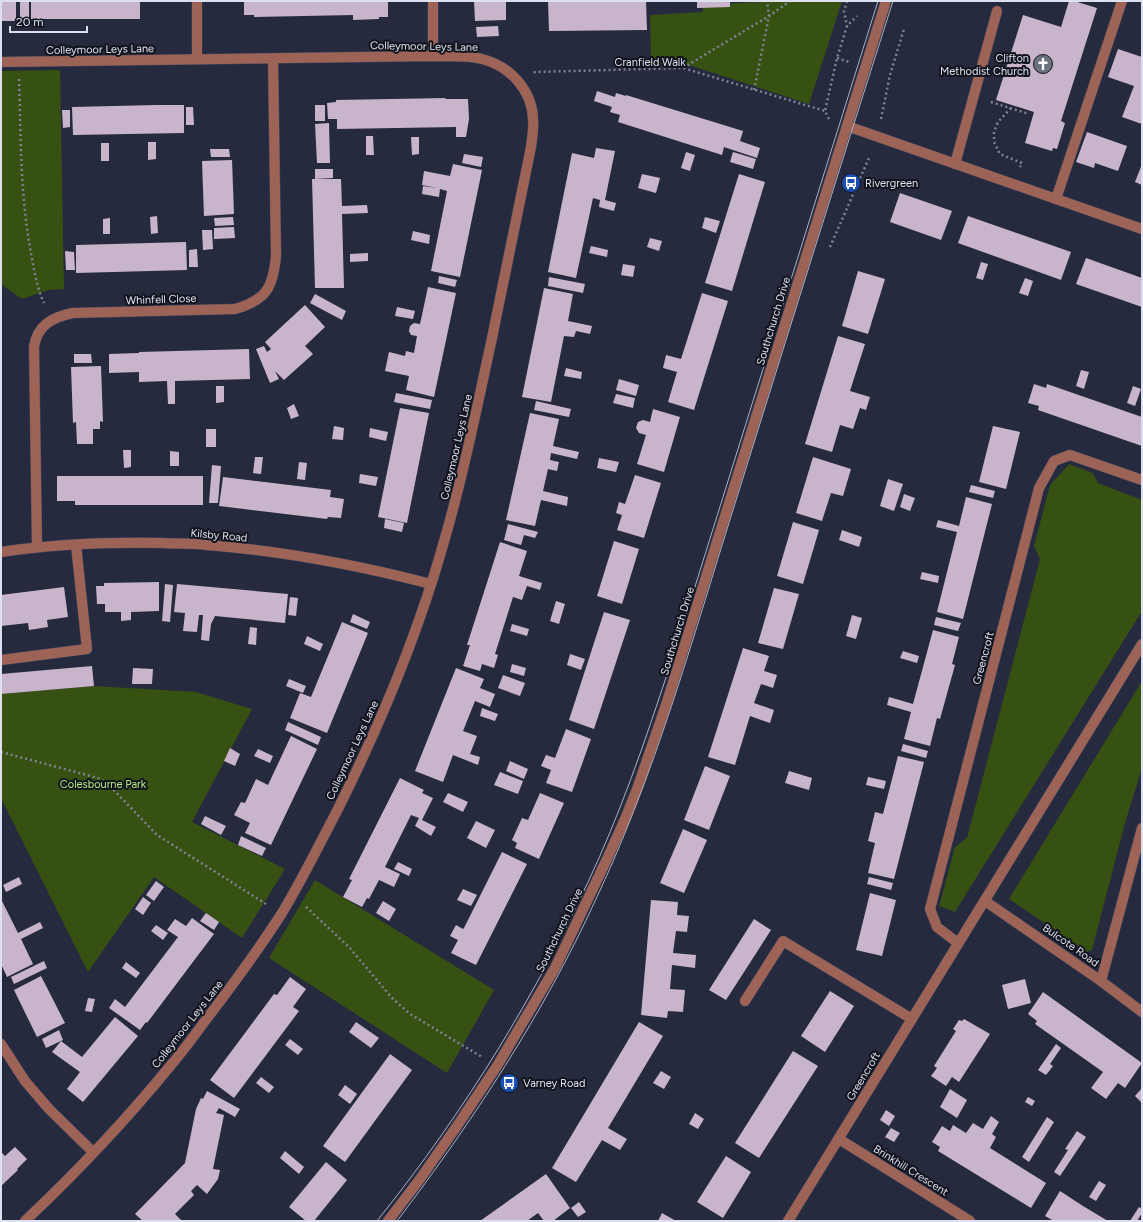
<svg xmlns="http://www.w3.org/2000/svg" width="1143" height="1222" viewBox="0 0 1143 1222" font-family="Figtree,sans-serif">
<rect width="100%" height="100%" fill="#262a3f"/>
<g fill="#365111">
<path d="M762,1H842L809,104L692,66L672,64H651L650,15L703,12V5L762,2Z"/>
<path d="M60,70L64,289L48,290L22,299L1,284V71Z"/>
<path d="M1069,464L1093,473L1098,483L1142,500V611L955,912L939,906L955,847L967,838L1040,559L1034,546L1050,485Z"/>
<path d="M1142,681V768L1125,823L1092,950L1087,952L1009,899Z"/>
<path d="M94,686L196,692L252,709L192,822L285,869L242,938L154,877L88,972L1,798V694Z"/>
<path d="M315,880L494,990L447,1073L269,958Z"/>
</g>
<g fill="#c9b5cb">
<rect x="1" y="1" width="15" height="20"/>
<rect x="20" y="1" width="9" height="18"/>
<rect x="31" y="1" width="109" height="18"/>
<path d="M244,1H388V17H379V19L353,20V15L254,17V15H244Z"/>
<path d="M474,1H506V20L475,21Z"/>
<path d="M548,1H646L647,30L549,31Z"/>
<path d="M697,1H730V7L697,8Z"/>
<path d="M1069,1H1074L1097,8L1061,121L1065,123L1057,149L1053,148L1052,151L1025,143L1034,112L996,100L1023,15L1061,27Z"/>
<path d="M498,26L499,36L477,37L476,27Z"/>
<path d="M1118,49L1142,57V124L1122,117L1134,86L1108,77Z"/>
<path d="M597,91L615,97L616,93L626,96V95L743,131L740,141L760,148L757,158L724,147L722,155L618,122L620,115L610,112L612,107L594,101Z"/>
<path d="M446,98L445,99H468L469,119L466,137H456V127L337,129V119H328L327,103L336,102V100Z"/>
<path d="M156,105H184V133L73,135L72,107Z"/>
<rect x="315" y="105" width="10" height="16"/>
<path d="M186,107H193L194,125H186Z"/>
<path d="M62,110H70V127L63,128Z"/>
<path d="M329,123L330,163H317L315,124Z"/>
<path d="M1087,132L1127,146L1118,171L1095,163L1094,168L1076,162Z"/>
<path d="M366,136H373L374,155H366Z"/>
<path d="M411,137H419V154L412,155Z"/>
<path d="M148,142H156V159L148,160Z"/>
<rect x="101" y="143" width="8" height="18"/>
<path d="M596,148L615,151L605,200L616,203L614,211L599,207L600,200L593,198L576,278L548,272L572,153L594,158Z"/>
<path d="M210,149H229L230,157H211Z"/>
<path d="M686,152L695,155L690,171L681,168Z"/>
<path d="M733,152L756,159L753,169L730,162Z"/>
<path d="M464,154L483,157L481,167L462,163Z"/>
<path d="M232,160L234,214L204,216L202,161Z"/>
<path d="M453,164L482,170L460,277L431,271L447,191L440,189L439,197L422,194L423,186L437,188L422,185L424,171L450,176Z"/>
<path d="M1142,164V185L1135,182Z"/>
<path d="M315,169H333V178L315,179Z"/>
<path d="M642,174L660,178L656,193L638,188Z"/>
<path d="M739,174L765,182L732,291L705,283Z"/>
<path d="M312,179H341L342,206L367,205L368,213L342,214L344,288H315Z"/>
<path d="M900,193L952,211L941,240L890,222Z"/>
<path d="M157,216L158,233L151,234L150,217Z"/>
<path d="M968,216L1071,252L1061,280L958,243Z"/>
<path d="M233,217L234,225L215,226L214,218Z"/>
<path d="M705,217L720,221L716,233L702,228Z"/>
<path d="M110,218V234H103V219Z"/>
<path d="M234,227L235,238L214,239V228Z"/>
<path d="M202,230H212L213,249L203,250Z"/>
<path d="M413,231L430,235L429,244L411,240Z"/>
<path d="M650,238L662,241L659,251L647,247Z"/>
<path d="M186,242L187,270L76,273V245Z"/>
<path d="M591,246L608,250L607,257L589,253Z"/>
<path d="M197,249L198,267H189V250Z"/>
<path d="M65,251L74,252L75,270H66Z"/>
<path d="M368,253V261L350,262V254Z"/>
<path d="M1086,258L1142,278V307L1076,284Z"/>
<path d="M981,262L988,264L983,280L976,278Z"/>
<path d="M623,264L635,266L633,277L621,275Z"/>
<path d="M858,271L885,279L868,334L842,326Z"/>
<path d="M439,276L457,280L455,287L438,283Z"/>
<path d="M549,277L585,284L583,293L548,286Z"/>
<path d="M1025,278L1033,281L1028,296L1019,293Z"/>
<path d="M428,287L456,293L434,397L406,390L409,376L385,371L389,352L405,356L406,351L414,353L417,336L411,335L409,331L410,326L414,323L420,324Z"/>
<path d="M544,288L573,294L568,321L592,326L590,334L576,331L574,337L564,336L551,402L522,397Z"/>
<path d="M702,293L728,301L694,410L668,402L677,372L663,368L666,355L681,359Z"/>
<path d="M315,294L346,311L342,320L310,303Z"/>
<path d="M305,305L325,327L305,346L313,354L284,380L275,371L279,379L270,383L256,349L264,346L267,352L271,349L265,342Z"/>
<path d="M397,307L415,311L413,319L395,316Z"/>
<path d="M838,336L865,344L850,391L870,397L866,410L860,408L853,429L840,425L832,452L805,444Z"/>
<path d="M249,349L250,379L175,381V404H168L167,381L139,382V372L109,373V354L139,353V352Z"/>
<path d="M74,354H91L92,363H74Z"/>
<path d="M101,366L103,422L100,421V429H93V444H77L76,422L73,423L71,367Z"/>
<path d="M566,368L582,372L581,379L564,376Z"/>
<path d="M1081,370L1089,372L1084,389L1076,386Z"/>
<path d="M619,379L639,385L636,396L616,390Z"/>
<path d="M1034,384L1046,388L1047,384L1142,417V446L1038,410L1039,406L1028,403Z"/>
<path d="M216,386H224V402L216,403Z"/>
<path d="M1133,386L1141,389L1135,406L1127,403Z"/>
<path d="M396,393L432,400L430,409L394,402Z"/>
<path d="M616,394L635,398L633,408L613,403Z"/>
<path d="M536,401L571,409L569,417L534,410Z"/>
<path d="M294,404L299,416L291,419L287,408Z"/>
<path d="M400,408L429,413L407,523L378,517Z"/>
<path d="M653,409L680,417L664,472L637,464L646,435L639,433L636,428L638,422L643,420L650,422Z"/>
<path d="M530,413L559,419L553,446L579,452L577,459L551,453L550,460L559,462L557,471L548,469L543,491L568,497L567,506L541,500L535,526L506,520Z"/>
<path d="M334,426L344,428L343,440L332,439Z"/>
<path d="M993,426L1020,432L1006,489L979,482Z"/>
<path d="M370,428L388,432L386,441L369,437Z"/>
<rect x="206" y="429" width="10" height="18"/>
<path d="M123,450H131V467L124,468Z"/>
<path d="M170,451L179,452V466H170Z"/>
<path d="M255,457H263L261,474L253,473Z"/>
<path d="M813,457L851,469L843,496L831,493L822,521L796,513Z"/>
<path d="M599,458L619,462L616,472L597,468Z"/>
<path d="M299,462L307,463L305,480L297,479Z"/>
<path d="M212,465L221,466L218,503H209Z"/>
<path d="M360,474L378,477L376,486L359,483Z"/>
<path d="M635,475L661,483L644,538L617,530L622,515L616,513L619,502L625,504Z"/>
<path d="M57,476H203V505H75V501H57Z"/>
<path d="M223,477L331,490L330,497L344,499L341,518L328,517L327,519L219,506Z"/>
<path d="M888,479L903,484L894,511L880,506Z"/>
<path d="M971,485L995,491L993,498L969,492Z"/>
<path d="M904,494L915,498L910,511L900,507Z"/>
<path d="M966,497L992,504L963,619L937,612L957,532L936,527L938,520L959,526Z"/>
<path d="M385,519L404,523L402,532L384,528Z"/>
<path d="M793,522L819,530L803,584L777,576Z"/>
<path d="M508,524L538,532L535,538L524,535L521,545L504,540Z"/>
<path d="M842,530L862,537L859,547L839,540Z"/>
<path d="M614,541L639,549L622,604L597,596Z"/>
<path d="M500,542L527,551L519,576L542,583L540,590L527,586L522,600L513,597L495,654L498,655L494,668L482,664L480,671L463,666L470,645H467Z"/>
<path d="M922,572L939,576L938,583L920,579Z"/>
<path d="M159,582V611L131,612V620L121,621V612H105V604H97L96,586H104V583Z"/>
<path d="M165,584L173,585L170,622L162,621Z"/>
<path d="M177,584L288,594L285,623L215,616L211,624L209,641L201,640L203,615H199L197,632L183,631L185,613L174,612Z"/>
<path d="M64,587L68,617L47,620L48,627L29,630L28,623L1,626V595Z"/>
<path d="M774,588L799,594L783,649L758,643Z"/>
<path d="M290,597L298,598L296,616L288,615Z"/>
<path d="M556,601L565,604L559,624L550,621Z"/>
<path d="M604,612L630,620L594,729L569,720Z"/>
<path d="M353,614L370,622L367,629L350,622Z"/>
<path d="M852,615L862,618L856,639L846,636Z"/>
<path d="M936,617L961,623L958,631L934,625Z"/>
<path d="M342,622L368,633L327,733L290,718L300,693L311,697Z"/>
<path d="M512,624L529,629L527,636L510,631Z"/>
<path d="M250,627L257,628L256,645L248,644Z"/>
<path d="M933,630L959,637L952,664L955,665L940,719L937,718L930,746L904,739L911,712L887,705L889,697L913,704Z"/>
<path d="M307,636L323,644L320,651L304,644Z"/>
<path d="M743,648L769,656L764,671L777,675L773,688L761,684L754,703L774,710L770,723L750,716L735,765L708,757Z"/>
<path d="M903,651L919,656L917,663L900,658Z"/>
<path d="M570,654L585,659L581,670L567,665Z"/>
<path d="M512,664L526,668L524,676L510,672Z"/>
<path d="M92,666L94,686L1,694V674Z"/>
<path d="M133,668L153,669L152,684H132Z"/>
<path d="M456,668L484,679L480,688L495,694L490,707L475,701L463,731L477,736L470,754L480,757L478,765L453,755L443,782L415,771Z"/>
<path d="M503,675L525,683L520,696L498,688Z"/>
<path d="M289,679L306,686L303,693L286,686Z"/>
<path d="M482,708L498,714L495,721L480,716Z"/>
<path d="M288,722L321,737L318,745L285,730Z"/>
<path d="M566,729L591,739L572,792L546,783L551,770L541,766L546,755L555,758Z"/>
<path d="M291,736L317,749L271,845L245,833L250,823L234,815L241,802L245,803L256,779L268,785Z"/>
<path d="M903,744L928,751L926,758L901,751Z"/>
<path d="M230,748L240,754L235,766L224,761Z"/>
<path d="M258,749L273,756L270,763L254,756Z"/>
<path d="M898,756L924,762L894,879L868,873L875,843L868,841L875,812L883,814Z"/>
<path d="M510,761L528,769L524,779L506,771Z"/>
<path d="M705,766L730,776L709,830L684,820Z"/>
<path d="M789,771L812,778L809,790L785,783Z"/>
<path d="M500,772L523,781L518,794L494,785Z"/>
<path d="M868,777L886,781L884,789L866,785Z"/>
<path d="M400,778L424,790L422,793L433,798L422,820L436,827L431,836L415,826L419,818L411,815L385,867L400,874L394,887L379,880L369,899L367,898L362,907L343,897L352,880L349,879Z"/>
<path d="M448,793L468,802L463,812L443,802Z"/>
<path d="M540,793L564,803L539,859L515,848L517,843L512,840L522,818L528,820Z"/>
<path d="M205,816L226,826L221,835L201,824Z"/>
<path d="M476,821L495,830L486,848L467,838Z"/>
<path d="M683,829L707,840L684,893L660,883Z"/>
<path d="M241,836L266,848L262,856L238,845Z"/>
<path d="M502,852L527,864L476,965L451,953L458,940L450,936L456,925L463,929L464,928Z"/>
<path d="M398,862L412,869L409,876L394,869Z"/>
<path d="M19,877L22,884L6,892L3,885Z"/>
<path d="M869,877L893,883L891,890L867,884Z"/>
<path d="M156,881L164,887L154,901L146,895Z"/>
<path d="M463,889L477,895L471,906L457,900Z"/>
<path d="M870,893L896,900L882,956L856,950Z"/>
<path d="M143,897L151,903L143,915L135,909Z"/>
<path d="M1,899L18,933L40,922L43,928L21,939L33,964L7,977L1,964Z"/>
<path d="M651,900L678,902L677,915L689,916L687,932L676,931L673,953L696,955L695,968L672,965L670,989L685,990L683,1012L668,1011L667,1018L641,1015Z"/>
<path d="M383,901L396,909L389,921L376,913Z"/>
<path d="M206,913L219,922L214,930L200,921Z"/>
<path d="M192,918L214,934L147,1023L146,1022L140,1030L109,1008L115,999L125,1007L178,937L167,930L175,919L186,926Z"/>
<path d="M754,919L771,930L726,1000L709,990Z"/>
<path d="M156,925L168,933L163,940L151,931Z"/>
<path d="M44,961L47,968L14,984L11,977Z"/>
<path d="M126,962L140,973L136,978L122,968Z"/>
<path d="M41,976L65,1023L37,1037L14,990Z"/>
<path d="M290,977L306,989L293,1007L299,1011L234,1098L210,1080L274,994L277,995Z"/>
<path d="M1025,979L1031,1003L1008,1009L1002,985Z"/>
<path d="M830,991L854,1006L825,1052L801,1036Z"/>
<path d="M1043,992L1142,1063L1125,1088L1118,1083L1106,1099L1091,1088L1103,1072L1035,1024L1037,1021L1028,1014Z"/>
<path d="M88,998L95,999L92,1012L85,1011Z"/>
<path d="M115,1017L138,1036L83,1102L67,1089L80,1072L52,1052L61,1041L82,1057Z"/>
<path d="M964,1019L990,1034L959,1082L952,1077L946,1086L931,1076L937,1068L934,1066L956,1031L953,1029L959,1020L962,1021Z"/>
<path d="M356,1022L379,1038L371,1048L349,1032Z"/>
<path d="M639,1022L663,1036L608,1128L627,1139L620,1150L602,1140L576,1182L552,1168Z"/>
<path d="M59,1030L63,1040L46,1048L42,1039Z"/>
<path d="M290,1039L303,1049L298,1055L285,1045Z"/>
<path d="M1056,1044L1061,1048L1050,1064L1053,1066L1046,1075L1038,1070Z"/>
<path d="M793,1051L818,1066L759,1158L735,1143Z"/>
<path d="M390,1054L412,1070L345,1162L323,1146Z"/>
<path d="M661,1071L671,1077L664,1089L653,1083Z"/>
<path d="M261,1077L274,1087L269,1093L256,1083Z"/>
<path d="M345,1085L357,1094L350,1104L338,1095Z"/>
<path d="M1142,1088V1103L1135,1096Z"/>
<path d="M950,1089L967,1100L957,1118L940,1107Z"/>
<path d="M207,1091L240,1109L235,1117L219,1108L216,1113L224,1115L213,1169L220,1170L218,1179L207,1194L197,1185L191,1191L194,1195L175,1214L182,1221H143L135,1214L185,1163L196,1109L201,1098L203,1099Z"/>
<path d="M1028,1097L1035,1101L1032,1106L1025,1102Z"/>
<path d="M886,1110L895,1116L889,1126L880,1120Z"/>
<path d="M695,1113L704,1119L698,1129L689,1124Z"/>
<path d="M991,1116L999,1122L992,1134L996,1137L990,1148L1046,1183L1031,1208L938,1151L940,1147L932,1142L942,1126L950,1131L953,1125L966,1133L973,1123L983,1129Z"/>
<path d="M1047,1117L1054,1122L1029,1162L1022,1157Z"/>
<path d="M891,1128L900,1133L894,1142L885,1137Z"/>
<path d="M1077,1131L1086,1137L1060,1176L1054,1172L1068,1150L1065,1149Z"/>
<path d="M15,1147L27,1159L17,1169L18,1170L1,1186V1152L5,1156Z"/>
<path d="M285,1151L304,1167L299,1174L280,1158Z"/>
<path d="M726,1156L751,1172L723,1218L697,1202Z"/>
<path d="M326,1162L347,1180L314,1221H306L289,1207Z"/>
<path d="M546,1174L570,1208L553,1221H544L538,1213L527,1221H480Z"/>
<path d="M1099,1181L1106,1185L1096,1201L1089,1197Z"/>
<path d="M1060,1191L1083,1206L1108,1221H1054L1045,1216Z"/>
<path d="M579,1202L586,1212L578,1217L571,1208Z"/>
<path d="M1139,1207L1142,1209V1213L1137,1221H1130Z"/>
<path d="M662,1213L676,1221H658Z"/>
</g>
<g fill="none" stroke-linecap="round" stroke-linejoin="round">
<g stroke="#43475b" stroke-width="11">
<g id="minor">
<path d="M197,1V59"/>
<path d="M433,56V1"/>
<path d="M1,62L433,56C449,57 467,55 482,59C510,66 532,90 533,119C534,128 532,138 531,147C518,210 505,274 492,338C477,407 463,477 443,545C417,637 380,725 337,811C319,845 302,880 282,913C259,949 234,983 208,1017C196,1033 184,1050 171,1065C126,1120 77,1172 25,1221"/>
<path d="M847,126L1142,229"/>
<path d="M955,164L997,11"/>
<path d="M1056,199L1122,1"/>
<path d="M37,547L34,347C37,325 53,317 73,313L235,309C266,300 273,288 276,256L273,58"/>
<path d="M1,552C54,544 108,542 162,543C177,544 192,543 207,545C283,551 358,565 431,584"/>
<path d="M1,660L87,649L76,545"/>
<path d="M985,901L1101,981L1142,1012"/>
<path d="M958,943L937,927L930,909L1039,488L1054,461L1070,455L1142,480"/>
<path d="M1101,981L1142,828"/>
<path d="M745,1001L783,941L912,1019"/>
<path d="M1,1044L25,1081L49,1109L93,1152"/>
<path d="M839,1139L970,1221"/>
<path d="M388,1221L420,1179L457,1126L497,1066L555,968L608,857L625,819L637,789L666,705L886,1"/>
<path d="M788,1221L1142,644"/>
</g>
</g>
<g stroke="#7f8394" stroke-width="2.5" stroke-dasharray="2 3" stroke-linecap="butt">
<path d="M847,1L844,11L847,26"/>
<path d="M837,58L849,62"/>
<path d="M683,68L769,16L790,1"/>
<path d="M534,73L535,72L683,68L825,111"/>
<path d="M19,79C21,137 20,196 31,253C34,270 37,288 44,303"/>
<path d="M754,90L769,16L767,1"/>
<path d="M991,102L1029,114"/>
<path d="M1011,108L998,122L994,132V142L1000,154L1022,163L1020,167"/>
<path d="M829,119L825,111L837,58L847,26L857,16"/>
<path d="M881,119L890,75L904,29"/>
<path d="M830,247L869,158"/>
<path d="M1,752L98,778L107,783L157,835L266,904"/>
<path d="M306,907L349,947L392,998L410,1014L482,1057"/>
</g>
<use href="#minor" stroke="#9d6356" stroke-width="10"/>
<g stroke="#acb0c0" stroke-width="1">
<path d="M377,1221C466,1110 541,988 599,858C630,788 654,714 678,641L878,1"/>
<path d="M397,1221C473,1121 544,1013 596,899C655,774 692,641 733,510C786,340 839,170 893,1"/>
</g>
</g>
<defs>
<g id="church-disc" transform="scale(1)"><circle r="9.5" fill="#6b7280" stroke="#12141d"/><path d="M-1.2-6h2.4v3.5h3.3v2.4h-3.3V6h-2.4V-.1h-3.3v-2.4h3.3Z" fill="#fff"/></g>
<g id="bus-disc" transform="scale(1)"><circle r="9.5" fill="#1a4fb4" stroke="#12141d"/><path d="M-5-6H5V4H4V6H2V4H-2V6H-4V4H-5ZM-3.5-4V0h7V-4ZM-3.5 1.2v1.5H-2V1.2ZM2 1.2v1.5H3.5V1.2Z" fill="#fff"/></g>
</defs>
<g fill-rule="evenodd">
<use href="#church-disc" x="1043" y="64"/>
<use href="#bus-disc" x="851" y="183"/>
<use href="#bus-disc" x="509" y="1083"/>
</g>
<g text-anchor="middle" stroke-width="4" stroke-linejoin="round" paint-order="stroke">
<g font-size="11" fill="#dde1ef" stroke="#12141d">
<text transform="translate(424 46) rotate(1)" y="4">Colleymoor Leys Lane</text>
<text transform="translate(100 49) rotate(-1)" y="4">Colleymoor Leys Lane</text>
<text x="650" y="66">Cranfield Walk</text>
<text transform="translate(161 299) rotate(-2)" y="4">Whinfell Close</text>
<text transform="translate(773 321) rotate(-73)" y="4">Southchurch Drive</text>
<text transform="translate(456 447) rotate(-77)" y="4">Colleymoor Leys Lane</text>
<text transform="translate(219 535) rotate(5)" y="4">Kilsby Road</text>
<text transform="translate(677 631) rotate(-73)" y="4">Southchurch Drive</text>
<text transform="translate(983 658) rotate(-75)" y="4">Greencroft</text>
<text transform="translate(352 750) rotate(-65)" y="4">Colleymoor Leys Lane</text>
<text transform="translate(559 930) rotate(-64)" y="4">Southchurch Drive</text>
<text transform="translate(1071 945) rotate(35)" y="4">Bulcote Road</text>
<text transform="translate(187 1024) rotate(-52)" y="4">Colleymoor Leys Lane</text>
<text transform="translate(863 1076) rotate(-59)" y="4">Greencroft</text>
<text transform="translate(911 1170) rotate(32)" y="4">Brinkhill Crescent</text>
</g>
<g font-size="11" fill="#dde1ef" stroke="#12141d" text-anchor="start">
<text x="1029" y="62" text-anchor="end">Clifton<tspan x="1029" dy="13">Methodist Church</tspan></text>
<text x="865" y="187">Rivergreen</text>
<text x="523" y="1087">Varney Road</text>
</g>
<g font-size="11" fill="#b7e980" stroke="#12141d">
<text x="103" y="788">Colesbourne Park</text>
</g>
</g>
<rect width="1143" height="1222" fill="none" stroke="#dde1ef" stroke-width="4"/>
<path d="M10 26v6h77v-6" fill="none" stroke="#dde1ef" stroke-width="2"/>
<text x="16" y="26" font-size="12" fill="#dde1ef" stroke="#12141d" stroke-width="3" paint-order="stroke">20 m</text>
</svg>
